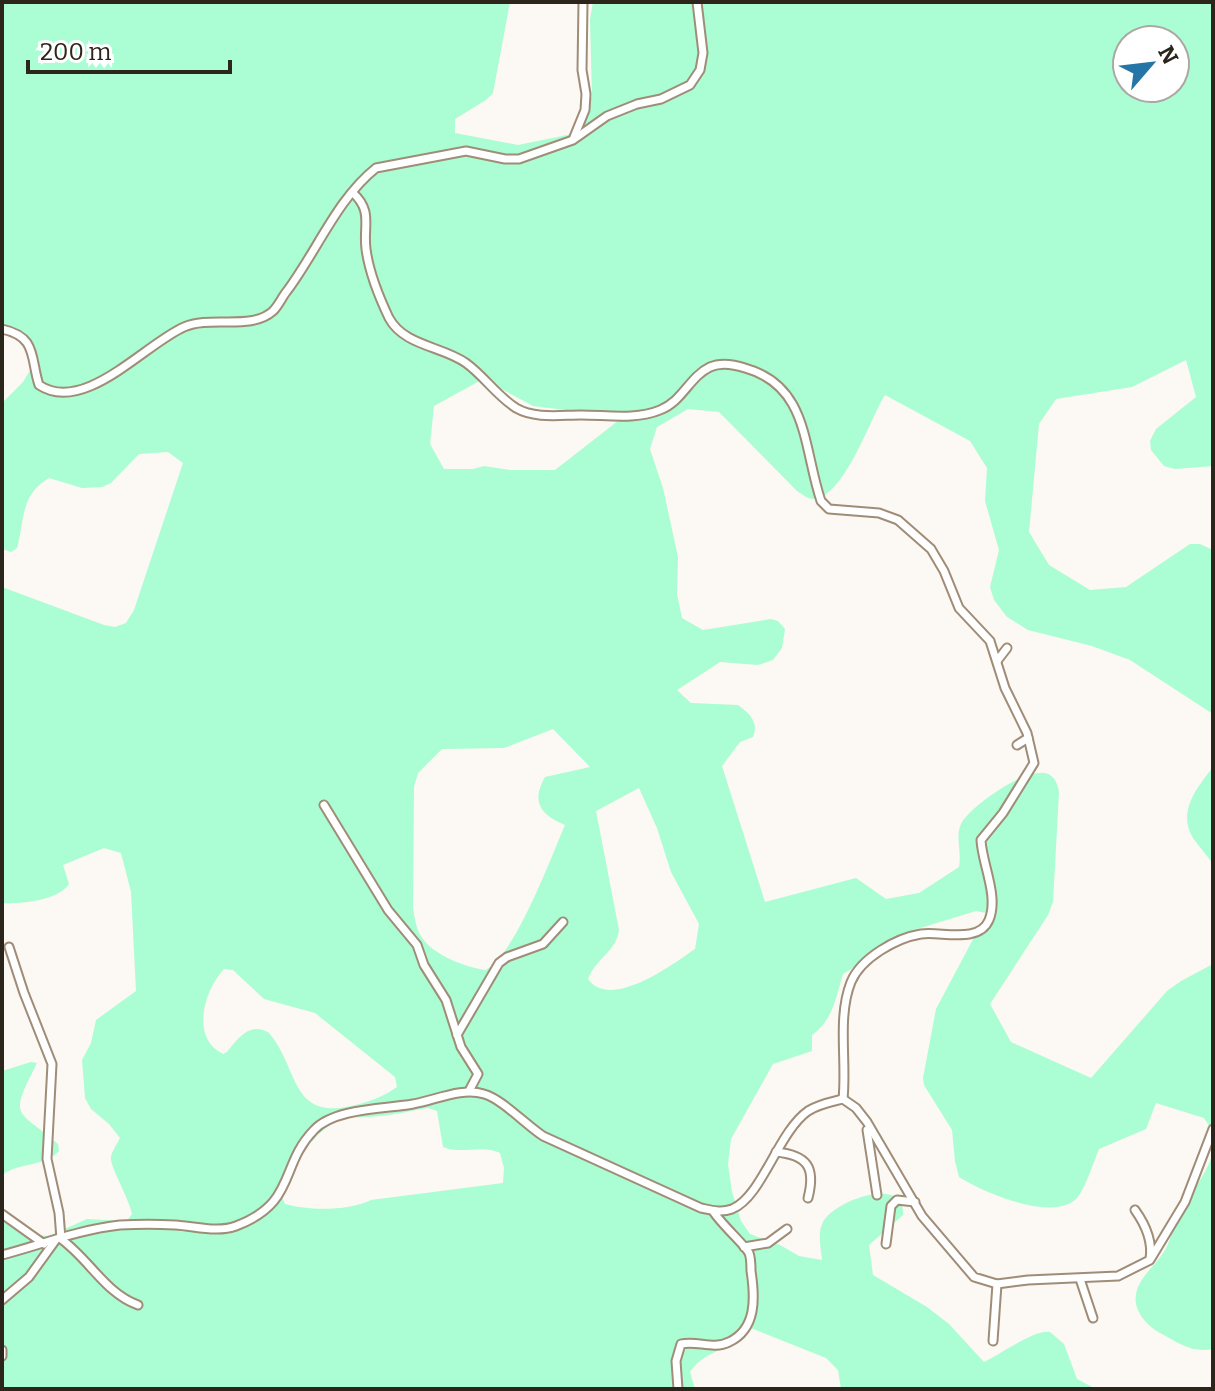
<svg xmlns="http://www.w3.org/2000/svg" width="1215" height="1391" viewBox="0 0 1215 1391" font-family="Bitter,serif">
<rect width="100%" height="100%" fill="#fcf8f3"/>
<g fill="#abfdd3" fill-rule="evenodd">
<path d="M2,2H510L493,93L486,100L455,119V133L518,145L572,134L592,96L590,19L593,2H1213V466L1175,469L1164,466L1151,450L1150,441L1156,429L1196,397L1186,360L1132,387L1056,399L1039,424L1029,532L1049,565L1090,590L1126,587L1190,544H1200L1213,550V714L1130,660L1092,646L1028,630L1007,617L994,600L990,587L999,550L985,501L987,468L970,441L885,395C870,418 845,496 814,499C807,499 802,494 797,491L719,412L688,409L657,427L650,449L663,488L678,557L677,594L682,618L703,630L771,619L778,621L785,629L782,648L773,660L758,665L720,662L677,690L691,703L738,705C750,714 759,722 753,737L740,742L722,766L765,902L856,878L886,899L919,893L959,867C962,853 955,837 961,824C969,807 1032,762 1050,775C1056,779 1058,786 1059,792L1053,902L1048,915L990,1004L1011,1042L1091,1078L1167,991L1181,981L1213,964V1132L1204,1118L1156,1103L1146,1129L1099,1149C1094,1161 1084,1192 1076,1199C1051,1222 983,1192 959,1177L955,1161L952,1130L924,1085L923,1078L936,1009L987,913L976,911L917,929L843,974C836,997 833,1020 812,1035V1051L773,1064L731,1139L728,1164L732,1192L741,1221L750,1234L780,1245L799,1256L822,1260C821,1248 817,1233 823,1222C833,1201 906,1174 903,1215L869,1245L873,1275L927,1307L949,1324L984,1362C1001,1354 1035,1329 1050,1332L1064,1344L1077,1379L1096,1389H841L838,1370L826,1358L751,1328C734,1350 705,1349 690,1372L695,1389H2V1214L38,1235L49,1236L87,1219L127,1221L132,1214C129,1198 109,1165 111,1157C112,1151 117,1144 120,1138L109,1124L91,1109L85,1098L82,1060L91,1043L96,1020L136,991L131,892L121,853L104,848L63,865L69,884C57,901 21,904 2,903V587L104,625L115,627L126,623L134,610L183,463L168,452L139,454L111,483L102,487L82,488L49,478C20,495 25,519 17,548L11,552L2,549V403L23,382L38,357L30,343L2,326ZM1127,40H1175V88H1127ZM483,379L533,406L623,417L555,470H510L484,466L473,469H444L430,444L434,406ZM553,729L590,767L545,777C531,802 540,815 565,825C551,857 515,956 485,970C466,967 435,956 423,939C416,930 415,919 413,908L414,787L418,773L442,749L504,748ZM639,788L657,828L671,872L699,924L695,949C673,964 611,1011 588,979C595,959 616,952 619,930L596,811ZM224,969L233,970L264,999L315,1013L395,1077L397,1087C383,1097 369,1102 351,1106C289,1120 299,1066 268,1032C249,1022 238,1038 227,1052L223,1054C190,1038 204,990 224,969ZM428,1108L437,1111L443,1147C462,1155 482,1144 500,1153L504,1168L503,1183L371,1200C348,1211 310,1211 285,1204L282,1198C291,1170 311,1130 341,1120C353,1116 366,1118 379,1116C396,1115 412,1110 428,1108Z"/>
<path d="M1213,767V864C1207,855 1199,847 1193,838C1177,811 1197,788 1213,767Z"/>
<path d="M31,1062L37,1063C8,1120 17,1108 58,1144L59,1151C43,1168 21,1161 2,1175V1071Z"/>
<path d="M1213,1154V1349C1192,1353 1180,1344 1162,1334C1148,1327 1133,1311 1136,1295C1138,1277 1158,1264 1166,1248C1171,1239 1172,1228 1177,1219C1188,1197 1204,1178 1213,1154Z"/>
</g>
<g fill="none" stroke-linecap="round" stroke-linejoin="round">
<g stroke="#9f8d77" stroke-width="11">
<g id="street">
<path d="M574,137L585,110L586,94L582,70L583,2"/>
<path d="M353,193C373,211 363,226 366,249C369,272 379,297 389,318C404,346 442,346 466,363C484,376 497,396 516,408C535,419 560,415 581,415C607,415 636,420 660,410C683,401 689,377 710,367C721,362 733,364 745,368C809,386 803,448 821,501L829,509L879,513L898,520L931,549L944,571L959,608L990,641L1005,688L1027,733L1034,763L1003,813L981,840C982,864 999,896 989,920C979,944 941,931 921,934C896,938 861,958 851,982C837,1017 847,1061 843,1099"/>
<path d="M2,329C38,337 30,358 39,385C84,415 145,344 184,327C211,315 251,331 273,311C279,305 282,297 287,291C317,251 337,199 376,168L466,151L505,159H519L573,140L607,116L637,104L661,99L690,85L700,70L703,53L697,2"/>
<path d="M997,661L1007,648"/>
<path d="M1017,745L1028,738"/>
<path d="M324,805L388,910L417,945L424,965L446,1000L461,1047L478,1074L469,1091"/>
<path d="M9,947L24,993L52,1064L47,1159L59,1213L61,1239C89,1259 106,1294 138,1305"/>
<path d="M457,1035L499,963L507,957L543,944L563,922"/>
<path d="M843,1099L856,1108L867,1122L922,1216L974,1277L997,1284L1028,1280L1118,1276L1150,1260L1185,1202L1213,1129"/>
<path d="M867,1130L877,1195"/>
<path d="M776,1152C807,1155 816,1167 808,1198"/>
<path d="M1135,1210C1145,1224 1153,1241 1150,1259"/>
<path d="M2,1214L44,1244"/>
<path d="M886,1244L891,1206L897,1200L915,1202"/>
<path d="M744,1247L768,1243L787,1229"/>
<path d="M2,1255C40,1245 81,1229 120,1225C138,1224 158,1224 175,1225C195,1226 217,1233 236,1226C297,1203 279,1166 314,1130C334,1108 385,1109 413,1104C436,1100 462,1087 484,1094C502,1099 526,1125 543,1136L701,1208C711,1210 721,1213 732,1209C762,1197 778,1132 808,1111C819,1104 831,1102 843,1099"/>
<path d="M1080,1279L1093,1318"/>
<path d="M2,1300L29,1277L55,1241"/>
<path d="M993,1341L997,1284"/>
<path d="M2,1350V1356"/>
<path d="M678,1389L676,1361L681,1344C697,1340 713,1350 729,1342C757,1329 755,1297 751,1271C751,1266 751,1258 749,1253C744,1244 721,1224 713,1211"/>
</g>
</g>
<use href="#street" stroke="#fff" stroke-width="7"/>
</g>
<rect width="1215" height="1391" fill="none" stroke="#2c251b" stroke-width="8"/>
<g transform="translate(1151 64) rotate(62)"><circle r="38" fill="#ffffff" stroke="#aba8a4" stroke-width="2"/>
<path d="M0-6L14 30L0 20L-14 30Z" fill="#2576a7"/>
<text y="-12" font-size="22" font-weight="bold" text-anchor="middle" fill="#2c251b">N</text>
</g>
<path d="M28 60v12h202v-12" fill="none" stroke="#2c251b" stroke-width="4"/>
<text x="40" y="60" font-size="24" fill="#2c251b" stroke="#ffffff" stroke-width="6" paint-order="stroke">200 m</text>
</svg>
